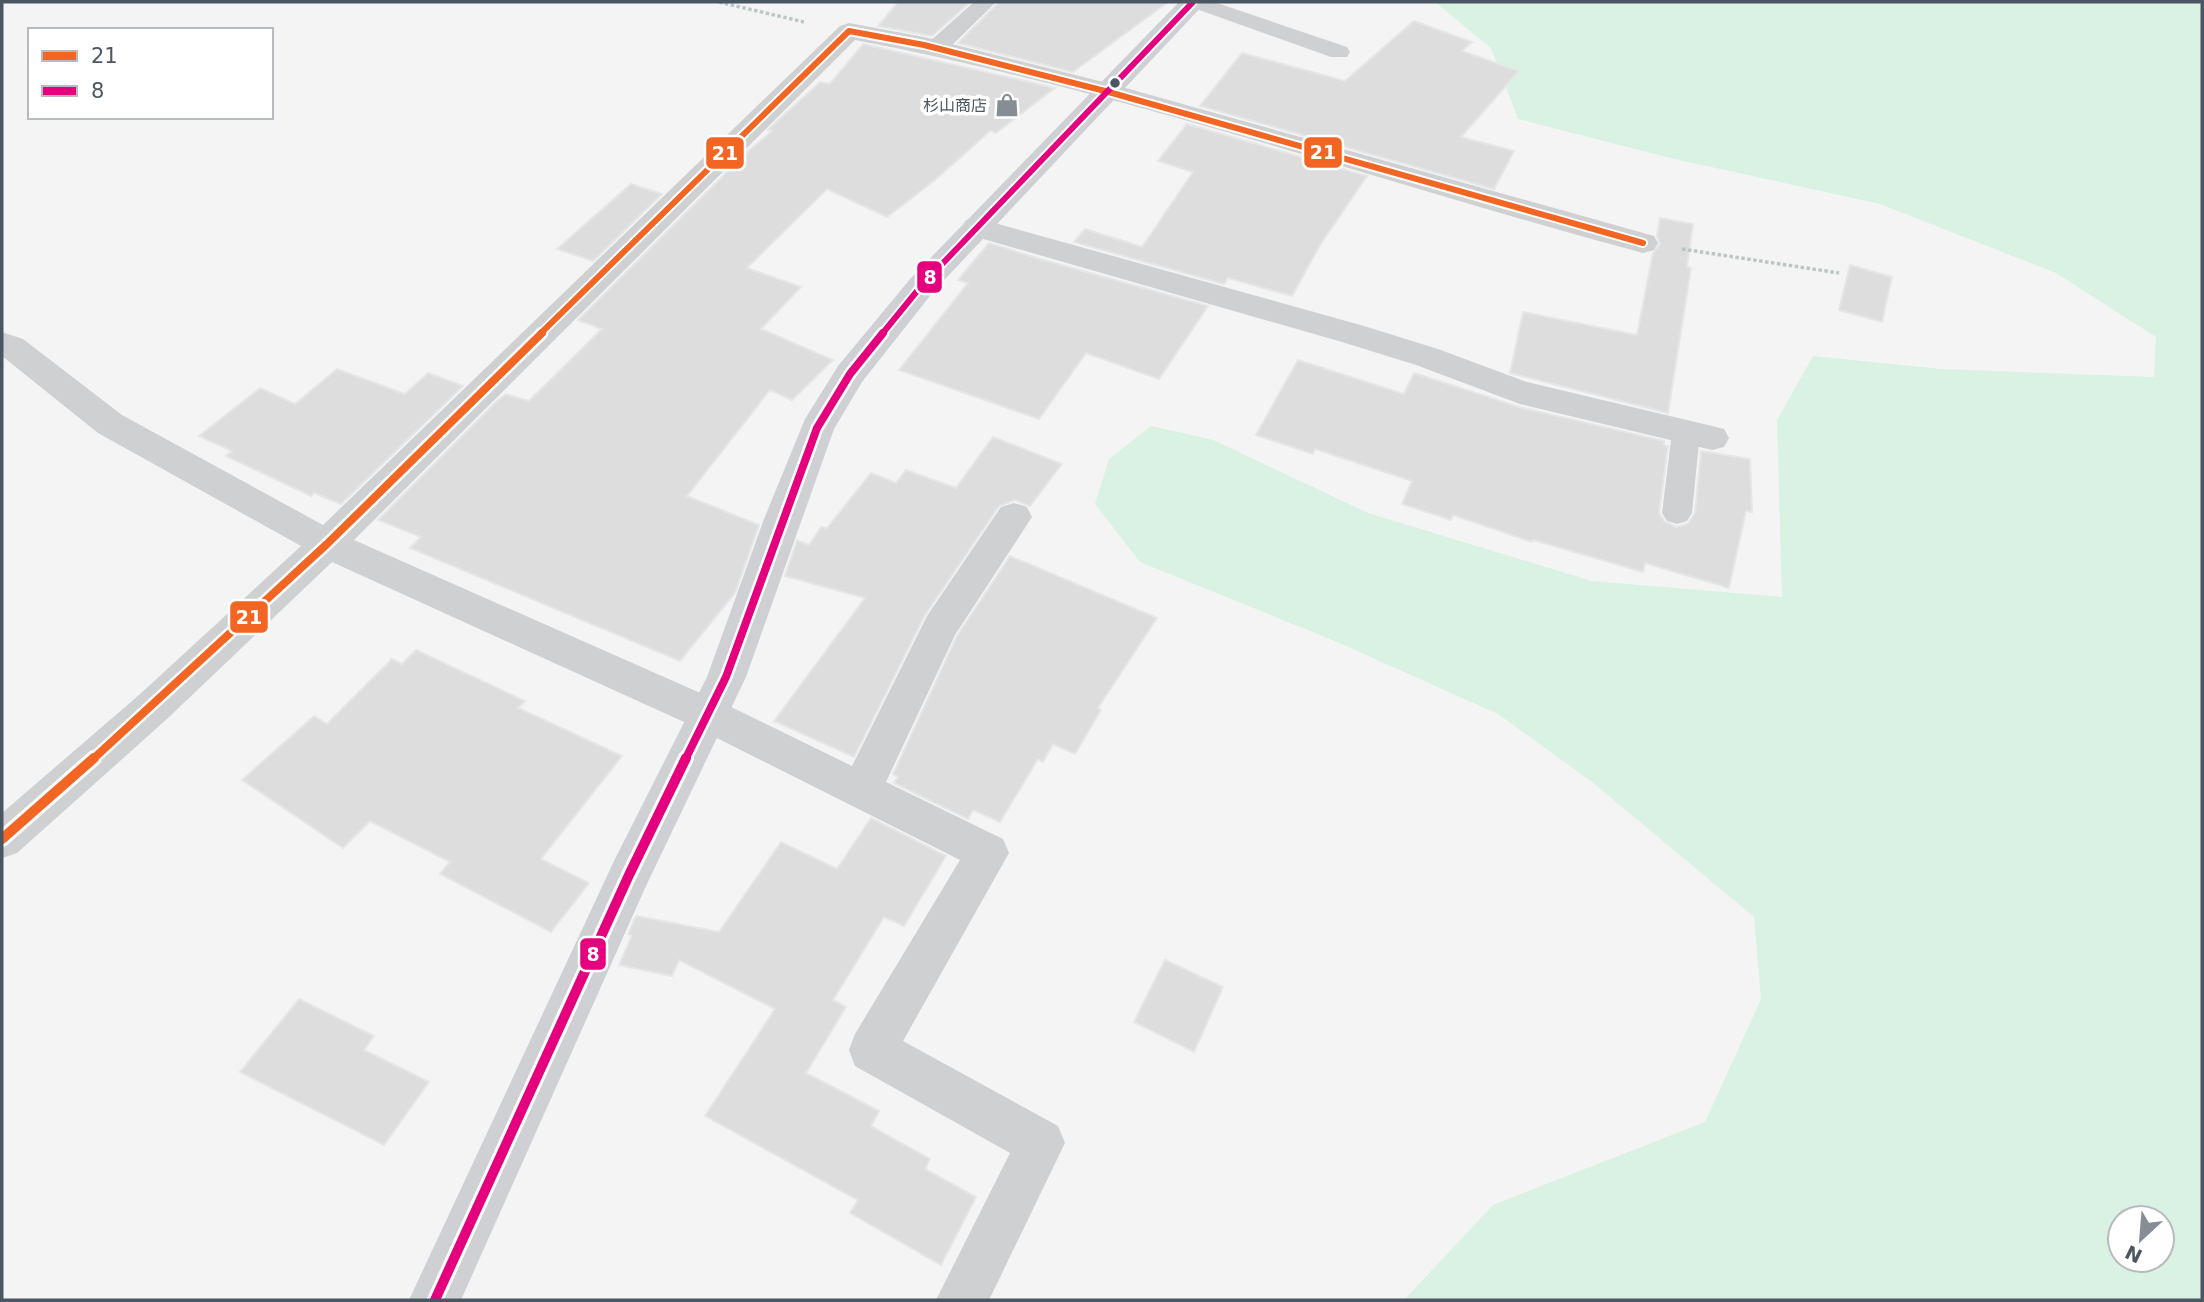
<svg xmlns="http://www.w3.org/2000/svg" width="2204" height="1302" viewBox="0 0 2204 1302" font-family="'DejaVu Sans','Noto Sans JP',sans-serif">
<rect width="100%" height="100%" fill="#f4f4f4"/>
<path fill="#d9f2e3" fill-rule="evenodd" d="M1435,2H2202V1300H1404L1493,1205L1705,1122L1761,999L1754,917L1592,782L1498,714L1337,642L1140,562L1095,504L1109,459L1151,426L1213,440L1368,513L1592,581L1782,597L1777,420L1813,356L1941,369L2154,377L2156,337L2056,273L1880,204L1670,158L1518,119L1491,48ZM2120,1218H2162V1260H2120Z"/>
<g fill="#ddddde" stroke="#e5e6e7" stroke-width="2">
<path d="M898,2H970L932,36L878,26Z"/>
<path d="M999,2H1168L1073,72L958,43Z"/>
<path d="M1414,21L1472,42L1462,51L1519,71L1461,137L1514,151L1494,189L1200,106L1242,53L1345,81Z"/>
<path d="M863,44L1055,88L996,133L990,131L935,180L887,217L827,189L747,268L801,287L761,329L833,360L792,400L770,390L687,496L759,525L735,593L680,661L410,548L421,537L378,520L498,400L506,394L529,401L602,329L578,320L747,152L772,131L768,130L774,124L820,82L830,84Z"/>
<path d="M1187,124L1367,176L1320,245L1292,296L1228,278L1224,284L1074,242L1085,229L1142,247L1193,172L1158,161Z"/>
<path d="M631,184L662,194L593,261L557,249Z"/>
<path d="M1660,218L1693,224L1687,267L1691,268L1668,413L1510,373L1523,312L1637,335L1653,253L1660,244L1657,236Z"/>
<path d="M989,243L1037,258L1208,306L1159,379L1086,353L1039,419L899,370L968,283L958,280Z"/>
<path d="M1850,265L1892,277L1882,322L1839,310Z"/>
<path d="M1298,360L1404,394L1414,373L1519,407L1664,441V445L1668,446L1659,513L1665,522L1676,527L1688,524L1695,513L1701,451L1750,459L1752,512L1746,511L1729,588L1645,563L1643,572L1533,540L1532,542L1453,515L1451,520L1402,504L1412,481L1315,449L1313,454L1256,435Z"/>
<path d="M337,369L405,394L428,373L463,386L341,504L314,493L311,496L226,456L232,451L199,436L260,388L295,404Z"/>
<path d="M993,437L1062,464L1030,506L1015,500L999,506L925,615L854,757L774,721L865,598L785,576L797,540L809,545L821,527L827,528L871,473L896,483L906,470L956,488Z"/>
<path d="M1010,556L1157,618L1098,708L1101,710L1075,754L1053,744L1043,762L1038,759L1000,822L973,810L968,819L894,783L898,777L893,774L957,636Z"/>
<path d="M416,650L525,701L518,708L622,756L541,859L589,883L551,932L440,874L450,862L370,821L343,848L242,780L314,716L327,724L392,659L402,664Z"/>
<path d="M871,818L946,856L904,926L884,917L833,1000L846,1007L806,1073L879,1111L871,1126L930,1159L925,1169L976,1197L941,1265L850,1213L858,1200L705,1116L775,1009L679,960L672,976L619,965L632,936L628,934L636,916L719,932L781,842L837,869Z"/>
<path d="M1165,960L1223,987L1194,1052L1134,1022Z"/>
<path d="M299,999L374,1036L364,1050L429,1082L384,1145L240,1072Z"/>
</g>
<g fill="none" stroke-linecap="round" stroke-linejoin="round">
<g stroke="#bcc7c4" stroke-width="3.5" stroke-dasharray="3.5 2.5" stroke-linecap="butt">
<path d="M719,2L804,22"/>
<path d="M1682,249L1839,273"/>
</g>
<g fill="#ced0d2" fill-rule="evenodd">
<path d="M974,2H996L944,53H928L925,48L928,43Z"/>
<path d="M1185,2H1214L1347,47L1350,52L1347,57H1331L1188,6Z"/>
<path d="M1686,422L1696,425L1700,432L1692,513L1687,521L1677,524L1667,521L1662,513L1672,432L1676,425Z"/>
</g>
<g fill="#ced0d2" fill-rule="evenodd">
<path d="M849,23L924,37L1115,85L1654,236L1658,243L1654,250L1643,253C1381,183 1121,90 855,40L354,540L723,703L852,766L927,616L1001,507L1014,503L1027,507L1032,517L955,635L886,782L1003,839L1009,853L903,1041L1058,1126L1065,1143L989,1300H936L1010,1153L855,1066L849,1050L855,1034L960,860L695,727L332,562L167,719L17,853L2,858V813L139,695L301,546L98,433L2,356V332L23,339L122,415L323,525L840,26Z"/>
<path d="M977,218L1364,326L1438,349L1527,382L1712,426L1724,429L1729,438L1724,447L1712,450L1520,404L1416,365L1342,342L966,234L962,227L966,220Z"/>
</g>
<path fill="#ced0d4" fill-rule="evenodd" d="M1179,2H1206L933,292L862,382L834,429L746,677L646,886L461,1300H409L614,861L707,677L764,519L805,419L838,366L911,278Z"/>
<g stroke="#fff" stroke-width="10">
<path id="bus-1-far2" d="M540,334L849,31L924,45L1105,91L1643,243"/>
</g>
<g stroke="#fff" stroke-width="13">
<path id="bus-1-far1" d="M92,760L327,544L542,333"/>
</g>
<g stroke="#fff" stroke-width="16">
<path id="bus-1" d="M2,839L94,758"/>
</g>
<g stroke="#fff" stroke-width="10">
<path id="bus-2-far2" d="M882,334L922,285L1193,2"/>
</g>
<g stroke="#fff" stroke-width="13">
<path id="bus-2-far1" d="M685,760L726,677L817,428L850,374L883,333"/>
</g>
<g stroke="#fff" stroke-width="16">
<path id="bus-2" d="M435,1300L629,875L686,758"/>
</g>
<use href="#bus-1-far2" stroke="#f26522" stroke-width="6"/>
<use href="#bus-1-far1" stroke="#f26522" stroke-width="8"/>
<use href="#bus-1" stroke="#f26522" stroke-width="10"/>
<use href="#bus-2-far2" stroke="#e5007d" stroke-width="6"/>
<use href="#bus-2-far1" stroke="#e5007d" stroke-width="8"/>
<use href="#bus-2" stroke="#e5007d" stroke-width="10"/>
</g>
<defs>
<g id="shop-bare" transform="scale(1.89)"><path d="M-5-2.5h2.3a2.7 3.5 0 0 1 5.4 0H5L5.5 6h-11ZM-1.5-2.5h3a1.5 2.3 0 0 0-3 0Z" fill="#868d94" stroke="#fff" stroke-width="2.5" paint-order="stroke"/></g>
</defs>
<g fill-rule="evenodd">
<use href="#shop-bare" x="1007" y="105"/>
</g>
<circle fill="#4a5661" stroke="#fff" stroke-width="2.5" cx="1115" cy="83" r="6"/>
<g text-anchor="middle" stroke-width="7" stroke-linejoin="round" paint-order="stroke">
<g font-size="16" fill="#4a5661" stroke="#fff" text-anchor="end">
<text x="987" y="111">杉山商店</text>
</g>
</g>
<g stroke="#fff" stroke-width="2.5">
<rect x="1303" y="136" width="40" height="33" rx="7" fill="#f26522"/>
<rect x="705" y="136" width="40" height="34" rx="7" fill="#f26522"/>
<rect x="916" y="260" width="27" height="34" rx="7" fill="#e5007d"/>
<rect x="229" y="600" width="40" height="34" rx="7" fill="#f26522"/>
<rect x="579" y="937" width="28" height="34" rx="7" fill="#e5007d"/>
</g>
<g font-size="19" text-anchor="middle" font-weight="bold" fill="#fff">
<text x="1323" y="159">21</text>
<text x="725" y="160">21</text>
<text x="930" y="284">8</text>
<text x="249" y="624">21</text>
<text x="593" y="961">8</text>
</g>
<rect width="2204" height="1302" fill="none" stroke="#4a5661" stroke-width="7"/>
<rect x="28" y="28" width="245" height="91" fill="#ffffff" stroke="#b7bbc0" stroke-width="2"/>
<rect x="42" y="51" width="35" height="10" fill="#f26522" stroke="#b7bbc0" stroke-width="2"/>
<text x="91" y="63" font-size="21" fill="#4a5661">21</text>
<rect x="42" y="86" width="35" height="10" fill="#e5007d" stroke="#b7bbc0" stroke-width="2"/>
<text x="91" y="98" font-size="21" fill="#4a5661">8</text>
<g transform="translate(2141 1239) rotate(206)"><circle r="33" fill="#ffffff" stroke="#b7bbc0" stroke-width="2"/>
<path d="M0-5L12 26L0 18L-12 26Z" fill="#868d94"/>
<text y="-10" font-size="19" font-weight="bold" text-anchor="middle" fill="#4a5661">N</text>
</g>
</svg>
